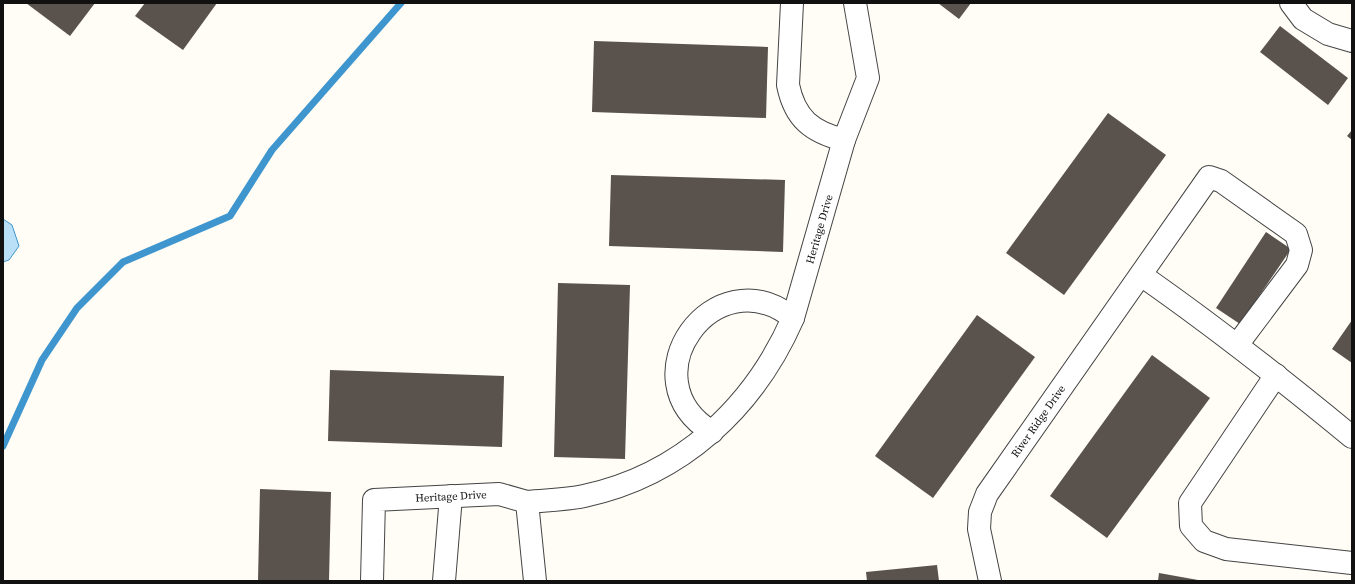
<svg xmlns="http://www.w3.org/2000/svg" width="1355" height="584" viewBox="0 0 1355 584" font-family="'Source Serif 4',serif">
<rect width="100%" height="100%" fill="#fffdf5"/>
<path fill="#b9e0f7" stroke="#3f96cf" d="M3,219L12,225L19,246L9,260L3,262Z"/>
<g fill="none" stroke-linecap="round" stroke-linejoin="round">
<path stroke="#3f96cf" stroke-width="7" d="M3,446L42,360L77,308L123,262L230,216L272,150L401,3"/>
</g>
<g fill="#5a524d">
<path d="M26,3H95L70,36Z"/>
<path d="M145,3H217L183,50L135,16Z"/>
<path d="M938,3H971L959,19Z"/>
<path d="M1280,26L1348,78L1328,105L1260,52Z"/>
<path d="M594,41L768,47L766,118L592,112Z"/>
<path d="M1108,113L1166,155L1064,295L1006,253Z"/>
<path d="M1352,130V140L1347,136Z"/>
<path d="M611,175L785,180L783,252L609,246Z"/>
<path d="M1266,232L1291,249L1240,324L1216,308Z"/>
<path d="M558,283L630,285L625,459L554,457Z"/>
<path d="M977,315L1035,357L933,498L875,456Z"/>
<path d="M1352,320V363L1332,349Z"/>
<path d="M1152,355L1210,398L1107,538L1050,496Z"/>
<path d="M330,370L504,376L502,447L328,441Z"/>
<path d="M260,489L331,492L329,581H258Z"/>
<path d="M937,565L939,581H867L866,572Z"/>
<path d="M1159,573L1198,580V581H1158Z"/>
</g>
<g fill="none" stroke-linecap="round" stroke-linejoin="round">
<g stroke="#444" stroke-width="24">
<g id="minor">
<path d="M792,3L788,85C795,119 812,132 844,140"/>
<path d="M1291,3L1303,19L1328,34L1352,41"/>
<path d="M1141,275C1214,326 1284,381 1352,437"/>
<path d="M1276,375L1190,503L1191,526L1204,541L1226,549L1352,563"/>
<path d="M712,432C625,379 715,255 793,318"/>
<path d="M527,502C546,500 566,500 584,496C682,475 754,407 793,318L844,140L868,78L855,3"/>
<path d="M372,581L374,500L499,494L527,502L535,581"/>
<path d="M444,581L451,496"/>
<path d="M990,581L979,529L980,512L987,494L1209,177L1221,181L1296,234L1301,250L1297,265L1237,345"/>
</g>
</g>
<use href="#minor" stroke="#fff" stroke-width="22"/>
</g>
<g text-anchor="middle" stroke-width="4" stroke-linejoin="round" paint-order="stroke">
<g font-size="11" fill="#111" stroke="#fff">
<text transform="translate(819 229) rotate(-74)" y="4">Heritage Drive</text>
<text transform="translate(1038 421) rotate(-55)" y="4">River Ridge Drive</text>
<text transform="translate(451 496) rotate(-3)" y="4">Heritage Drive</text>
</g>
</g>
<rect width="1355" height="584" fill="none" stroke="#111111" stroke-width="8"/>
</svg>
